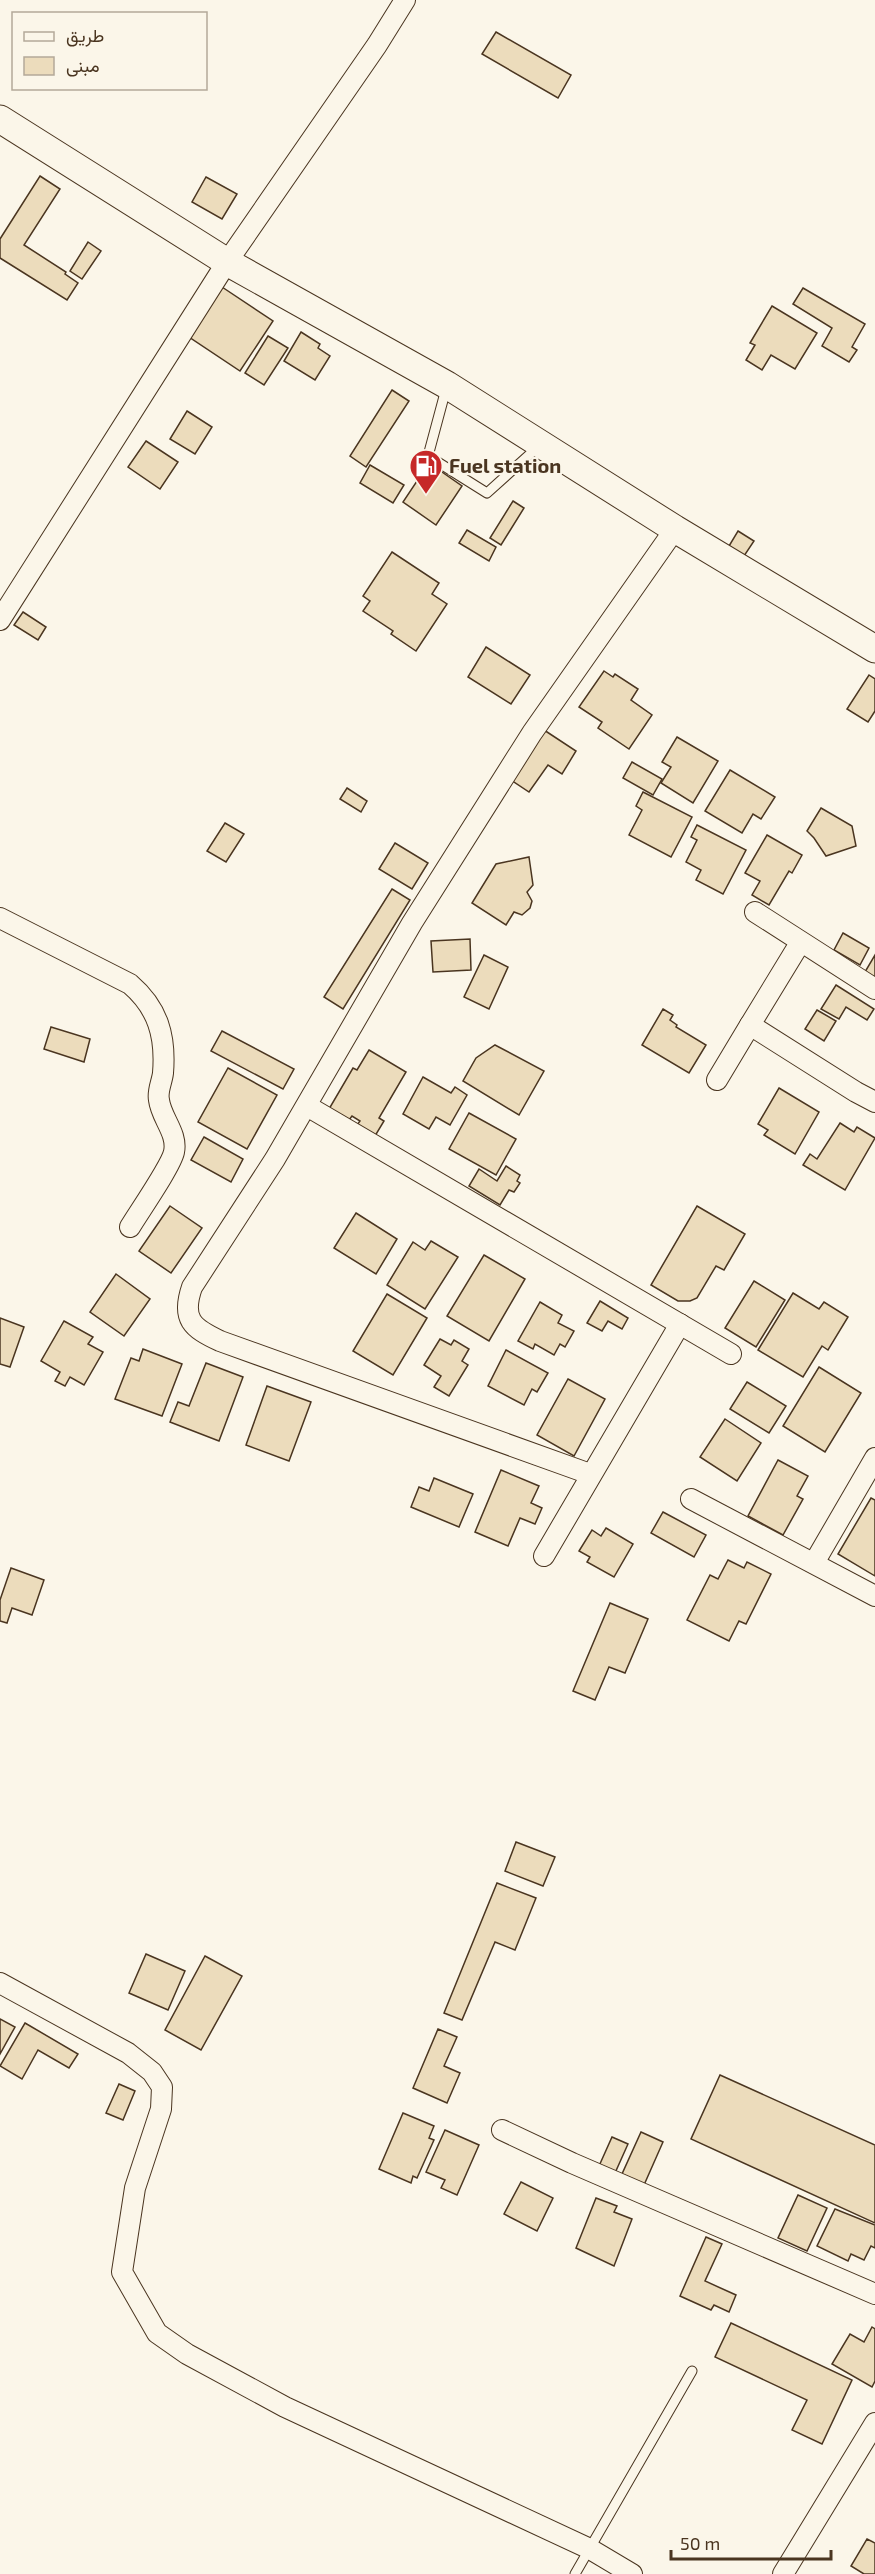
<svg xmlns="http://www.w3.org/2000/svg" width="875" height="2574" viewBox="0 0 875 2574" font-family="'Exo 2',Vazirmatn,sans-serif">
<rect width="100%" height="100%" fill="#fbf6e9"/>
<g fill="#ecdcbc" stroke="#4a3520" stroke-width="1.5">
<path d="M496,32L571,75L558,98L482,54Z"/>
<path d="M40,176L60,189L24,245L66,272L65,274L78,283L67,300L0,258V239Z"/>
<path d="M206,177L237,194L222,219L192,202Z"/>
<path d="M88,242L101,251L82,279L70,271Z"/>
<path d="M222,287L273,321L240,371L189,337Z"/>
<path d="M803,288L865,324L852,347L857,350L849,362L822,346L832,328L793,304Z"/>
<path d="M772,306L817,333L795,369L771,355L762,370L746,360L755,345L750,343Z"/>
<path d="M301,332L320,344L318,348L330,356L315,380L284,361Z"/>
<path d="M268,336L288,348L264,385L245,373Z"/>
<path d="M392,390L409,401L366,467L350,456Z"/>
<path d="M187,411L212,427L195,454L170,439Z"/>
<path d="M146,441L178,462L160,489L128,467Z"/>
<path d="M429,463L462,486L436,525L403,502Z"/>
<path d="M370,465L404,485L393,503L360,483Z"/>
<path d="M513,501L524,508L501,545L490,538Z"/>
<path d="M467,530L496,547L489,561L459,543Z"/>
<path d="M738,531L754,541L744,556L729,546Z"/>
<path d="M392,552L439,583L432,594L447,604L416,651L391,634L393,631L363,611L370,601L363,596Z"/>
<path d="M23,612L46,627L38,640L14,625Z"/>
<path d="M486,647L530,675L511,704L468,677Z"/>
<path d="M604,671L613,677L615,674L638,689L631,700L652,715L629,749L598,728L602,722L579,707Z"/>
<path d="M869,675L875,679V711L868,722L847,709Z"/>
<path d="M544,730L576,751L562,774L548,765L529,792L511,780Z"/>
<path d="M677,737L718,761L693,803L661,783L671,767L662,762Z"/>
<path d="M632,762L662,779L653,795L623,778Z"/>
<path d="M730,770L775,797L761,819L753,814L742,833L705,811Z"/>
<path d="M347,788L367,801L361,812L340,799Z"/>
<path d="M643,792L692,817L671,857L629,835L642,810L636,806Z"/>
<path d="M821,808L852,826L856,846L826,856L814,838L807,831Z"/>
<path d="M225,823L244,834L226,862L207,851Z"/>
<path d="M697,825L746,850L723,894L696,880L701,870L686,862L697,840L691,837Z"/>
<path d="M767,835L802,855L792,873L789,871L769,905L752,895L760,881L745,873Z"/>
<path d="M395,843L428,863L412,889L379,869Z"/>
<path d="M529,857L533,885L527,892L532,901L530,908L522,915L514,912L506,925L472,903L496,864Z"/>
<path d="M392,889L410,900L343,1009L324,997Z"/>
<path d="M843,933L869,948L860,965L834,950Z"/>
<path d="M470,939L471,970L433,972L431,941Z"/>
<path d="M484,955L508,967L489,1009L464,997Z"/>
<path d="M875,955V976L871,982L862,977Z"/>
<path d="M836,985L874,1009L867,1020L846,1007L839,1019L821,1009Z"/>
<path d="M663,1009L673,1015L670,1020L677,1025L676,1027L706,1045L689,1073L642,1045Z"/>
<path d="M817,1010L836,1021L824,1041L805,1029Z"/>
<path d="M51,1027L90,1039L84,1062L44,1049Z"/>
<path d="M222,1031L294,1069L283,1089L211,1051Z"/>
<path d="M495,1045L544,1071L519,1115L463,1081L476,1058Z"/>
<path d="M369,1050L406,1072L379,1118L384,1121L375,1136L357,1125L360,1121L352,1116L349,1120L329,1109L353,1068L357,1070Z"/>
<path d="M228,1068L277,1095L247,1149L198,1122Z"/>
<path d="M423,1077L451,1093L455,1087L467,1095L450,1125L436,1117L429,1129L403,1114Z"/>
<path d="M779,1088L819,1112L795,1154L764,1135L768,1130L758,1124Z"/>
<path d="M469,1113L516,1139L496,1175L449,1149Z"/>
<path d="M840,1123L854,1132L857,1127L875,1138L845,1190L803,1165L810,1154L817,1159Z"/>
<path d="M204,1137L243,1159L231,1182L191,1160Z"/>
<path d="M506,1166L520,1175L517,1181L520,1183L514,1192L509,1190L500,1205L469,1186L479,1169L497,1181Z"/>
<path d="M170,1206L202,1228L171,1273L139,1251Z"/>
<path d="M697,1206L745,1234L724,1270L716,1266L697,1298L690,1301H678L651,1285Z"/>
<path d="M356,1213L397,1239L376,1274L334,1248Z"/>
<path d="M431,1241L458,1257L425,1309L387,1285L413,1242L425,1250Z"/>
<path d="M484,1255L525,1279L489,1341L447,1316Z"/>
<path d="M116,1274L150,1299L124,1336L90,1312Z"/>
<path d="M754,1281L785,1300L756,1347L725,1328Z"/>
<path d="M793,1293L819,1309L824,1302L848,1317L828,1350L822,1346L803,1377L758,1350Z"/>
<path d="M387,1294L427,1318L393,1375L353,1351Z"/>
<path d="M600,1301L628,1318L622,1329L608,1321L602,1331L587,1323Z"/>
<path d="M540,1302L562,1315L558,1323L574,1331L565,1347L560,1344L554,1355L535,1344L533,1349L518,1341Z"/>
<path d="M0,1318L24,1327L10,1367L0,1364Z"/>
<path d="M64,1321L93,1337L88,1344L103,1352L84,1385L70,1377L65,1386L55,1381L60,1372L41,1361Z"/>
<path d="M440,1339L451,1345L454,1340L469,1349L462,1361L468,1365L449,1396L434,1387L441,1376L424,1365Z"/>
<path d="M143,1349L182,1364L162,1416L115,1399L131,1358L139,1361Z"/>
<path d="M506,1350L548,1373L537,1392L532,1389L524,1405L488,1386Z"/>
<path d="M206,1363L243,1377L219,1441L170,1422L178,1402L189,1406Z"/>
<path d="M819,1367L861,1393L825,1452L783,1426Z"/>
<path d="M568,1379L605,1399L574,1456L537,1435Z"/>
<path d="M747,1382L786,1406L769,1433L730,1409Z"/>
<path d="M267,1386L311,1402L289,1461L246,1445Z"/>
<path d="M725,1419L761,1443L737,1481L700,1457Z"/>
<path d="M778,1460L808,1476L797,1496L803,1499L783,1535L748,1516Z"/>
<path d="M501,1470L539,1486L531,1503L542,1508L535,1524L520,1518L508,1546L475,1532Z"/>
<path d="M434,1478L473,1494L459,1527L411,1507L419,1487L429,1491Z"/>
<path d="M871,1498L875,1500V1576L838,1554Z"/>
<path d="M663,1512L706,1535L694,1557L651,1533Z"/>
<path d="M606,1528L633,1544L614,1577L587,1562L590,1557L579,1551L592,1530L601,1536Z"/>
<path d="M728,1560L744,1568L747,1562L771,1574L746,1624L739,1621L729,1641L687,1620L710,1575L718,1579Z"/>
<path d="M11,1568L44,1580L32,1615L12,1608L7,1623L0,1621V1600Z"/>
<path d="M610,1603L648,1619L625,1673L609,1667L595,1700L573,1691Z"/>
<path d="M516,1842L555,1857L543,1886L505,1871Z"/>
<path d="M497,1883L536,1898L515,1950L495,1942L462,2020L444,2013Z"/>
<path d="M146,1954L185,1971L168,2010L129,1993Z"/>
<path d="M205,1956L242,1976L201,2050L165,2030Z"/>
<path d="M0,2019L15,2027L0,2054Z"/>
<path d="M25,2023L78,2054L69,2068L38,2050L22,2079L0,2066Z"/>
<path d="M438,2029L457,2037L444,2066L460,2073L447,2103L413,2088Z"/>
<path d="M720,2075L875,2145V2223L691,2139Z"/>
<path d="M119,2084L135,2091L123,2120L106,2113Z"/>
<path d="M403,2113L434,2126L429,2138L434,2140L417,2178L413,2176L411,2183L379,2169Z"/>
<path d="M445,2130L479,2145L457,2195L441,2188L445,2180L426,2172Z"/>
<path d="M641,2132L663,2142L644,2185L622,2174Z"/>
<path d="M612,2137L628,2144L615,2173L599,2166Z"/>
<path d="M521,2182L553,2198L537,2231L504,2214Z"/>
<path d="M798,2195L827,2208L807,2251L778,2238Z"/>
<path d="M596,2198L617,2206L614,2212L632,2219L614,2266L576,2248Z"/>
<path d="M835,2209L875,2225V2248L871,2246L864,2260L851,2254L848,2261L817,2246Z"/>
<path d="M706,2237L722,2244L705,2281L736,2295L729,2312L714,2305L711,2310L680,2296Z"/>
<path d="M731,2323L852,2380L822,2444L792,2430L807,2400L715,2357Z"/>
<path d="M872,2327L875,2329V2381L872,2387L832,2364L850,2334L864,2342Z"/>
<path d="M867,2539L875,2543V2574H864L851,2566Z"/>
</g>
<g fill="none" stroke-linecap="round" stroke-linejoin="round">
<g stroke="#4a3520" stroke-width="11">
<g id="lane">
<path d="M446,389L428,456L487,493L539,446"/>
<path d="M575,2574L692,2371"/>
</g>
</g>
<g stroke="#4a3520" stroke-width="22">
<g id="street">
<path d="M0,620L227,262L377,45L405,0"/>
<path d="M755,912L875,989"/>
<path d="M0,918L130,984C158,1008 166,1036 163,1073C162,1082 157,1091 159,1100C161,1118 178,1133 174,1152C171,1166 139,1212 130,1227"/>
<path d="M800,943L750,1025L856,1092L875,1102"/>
<path d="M717,1080L750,1025"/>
<path d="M307,1106L731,1354"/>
<path d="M590,1474L220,1341C192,1328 181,1319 192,1287L275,1159L412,923L532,733L675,529"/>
<path d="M691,1499L875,1596"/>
<path d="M544,1556L680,1324"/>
<path d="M814,1563L875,1458"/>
<path d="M0,1983L128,2053L152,2072L162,2087L161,2109L135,2188L122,2272L157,2333L187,2354L285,2407L590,2549L632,2574"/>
<path d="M502,2130L572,2163L875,2294"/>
<path d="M783,2574L875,2423"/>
</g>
</g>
<g stroke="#4a3520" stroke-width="29">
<path id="secondary" d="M0,119L227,262L447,385L675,529L875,649"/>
</g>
<use href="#lane" stroke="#fbf6e9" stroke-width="9"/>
<use href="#street" stroke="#fbf6e9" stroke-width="20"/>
<use href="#secondary" stroke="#fbf6e9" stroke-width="27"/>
</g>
<defs>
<g id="fuel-pin" transform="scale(1.725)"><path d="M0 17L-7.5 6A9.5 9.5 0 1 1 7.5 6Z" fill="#c62828" stroke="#fbf6e9"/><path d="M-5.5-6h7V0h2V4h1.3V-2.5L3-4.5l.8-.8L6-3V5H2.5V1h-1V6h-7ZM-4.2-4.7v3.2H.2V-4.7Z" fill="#fff"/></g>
</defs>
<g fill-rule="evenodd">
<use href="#fuel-pin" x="426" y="466"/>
</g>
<g text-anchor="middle" stroke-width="4.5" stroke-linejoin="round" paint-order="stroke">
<g font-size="20" font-weight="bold" fill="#4a3520" stroke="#fbf6e9" text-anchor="start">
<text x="449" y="473">Fuel station</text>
</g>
</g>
<rect x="12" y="12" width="195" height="78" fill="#fbf6e9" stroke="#b4a999" stroke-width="1.5"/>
<rect x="24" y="32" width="30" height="9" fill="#fbf6e9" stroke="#b4a999" stroke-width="1.5"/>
<text x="66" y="42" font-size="18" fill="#4a3520">طريق</text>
<rect x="24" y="57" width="30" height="18" fill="#ecdcbc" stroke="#b4a999" stroke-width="1.5"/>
<text x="66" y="72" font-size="18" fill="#4a3520">مبنى</text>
<path d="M671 2550v9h160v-9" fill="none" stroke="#4a3520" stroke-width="3"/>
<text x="680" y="2550" font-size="18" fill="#4a3520" stroke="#fbf6e9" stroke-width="4.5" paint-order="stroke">50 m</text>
</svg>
